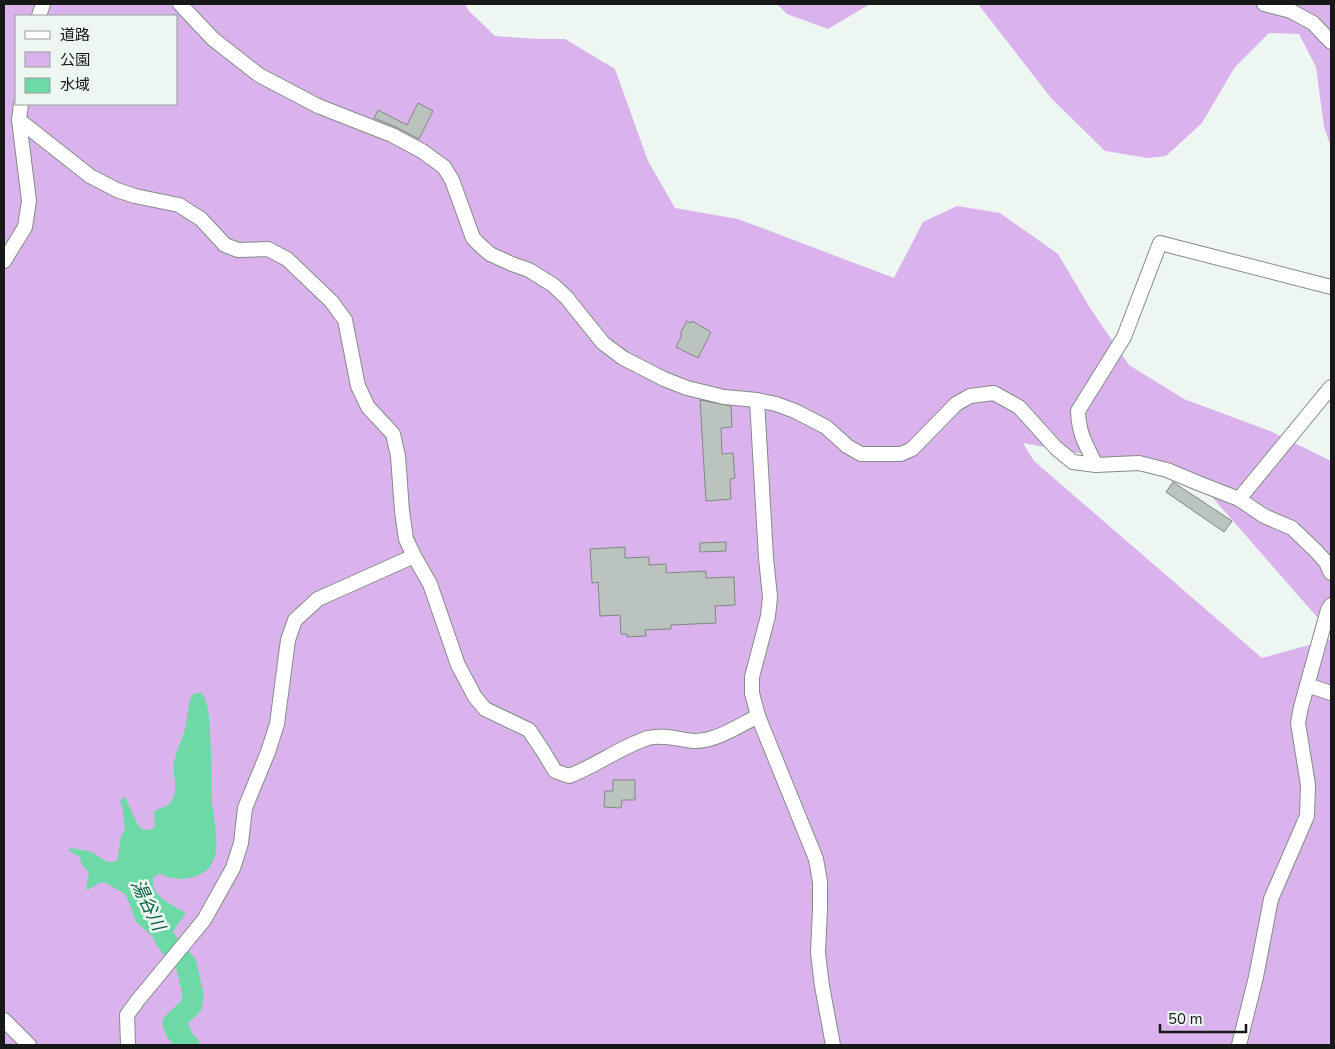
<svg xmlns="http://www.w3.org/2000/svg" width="1335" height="1049" viewBox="0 0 1335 1049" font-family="'Nunito Sans','Noto Sans JP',sans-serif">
<rect width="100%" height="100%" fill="#edf6f1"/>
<g fill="#dab3ed" fill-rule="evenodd">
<path d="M4,4H465L468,10L495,36L538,39H565L615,69L648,161L675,208L738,219L894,278L923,222L957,206L1000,213L1058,254L1090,308L1129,365L1184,399L1270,431L1331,461V633L1192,474L1023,443L1034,461L1262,658L1331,639V1045H4ZM16,16H176V104H16Z"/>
<path d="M777,4H870L828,29L787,14Z"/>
<path d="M978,4H1331V147L1324,127L1316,67L1299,34L1269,33L1235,67L1202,123L1166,156L1148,158L1105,151L1051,98Z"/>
</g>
<g fill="#6dd9a7">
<path d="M200,692C211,700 210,737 211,751C212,768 211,784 212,801C214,830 229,870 189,878C178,880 169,879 160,873L153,878C150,897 173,905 186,913L168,938L172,944L167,949L136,922L129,902L125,894L104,882L99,883L88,890L86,889L89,873L81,863L80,857L69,851L70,848C77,849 85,850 91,852C100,856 106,865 117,861L121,836L125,829L123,809L120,802L123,797L126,799L138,825C142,831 148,831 154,828C156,822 154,818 154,812C159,807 165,809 170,803C180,791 172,776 174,762C176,751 182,740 185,729C188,718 187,706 192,695Z"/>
<path d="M182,1023H186L189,1025L193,1038L200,1045H178L172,1038V1031Z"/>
</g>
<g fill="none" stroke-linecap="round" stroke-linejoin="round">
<path stroke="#6dd9a7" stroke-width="21" d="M156,921L167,942L186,964L193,994L192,1005L173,1023L176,1032L189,1045"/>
</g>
<g fill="#bac3be" stroke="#808883">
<path d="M418,103L433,111L419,139L396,127L374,118L378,110L407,125Z"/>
<path d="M687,321L691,323L692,321L711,332L698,358L676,347L682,335L680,334Z"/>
<path d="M700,400L731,406L732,427L721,428L722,454L733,453L735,478L730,479L731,499L706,501Z"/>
<path d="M1173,482L1232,521L1224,532L1166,492Z"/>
<path d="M726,542V551L700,552V543Z"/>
<path d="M625,547V558L649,557V565L666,564V573L706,571V578L734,577L735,605L715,606L716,623L671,625V629L645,630L646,636L627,637V634H621L620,615L600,616L598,582L592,583L590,549Z"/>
<path d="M613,780H635V800H622L621,808L604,807L605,791H613Z"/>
</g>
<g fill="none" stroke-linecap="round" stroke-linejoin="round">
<g stroke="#848c87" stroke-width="16">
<g id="minor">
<path d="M180,4L213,39L259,75L318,106L392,135L422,151L444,167L452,180L473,238L482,247L490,254L512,264L529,270L553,285L566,297L603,343L623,358L664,379L687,388L724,397L757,400L776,404L795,411L826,427L847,446L861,454H901L912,449L956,404L970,396L994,393L1019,407L1056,448L1073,462L1096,465L1139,463L1167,470L1198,483L1239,499L1264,516L1292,528L1315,550L1326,562L1331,573"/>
<path d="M1264,4L1291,11L1313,23L1331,42"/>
<path d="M39,16L43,4"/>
<path d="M19,120L90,176L117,190L135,196L179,205L201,219L225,245L238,250L268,249L287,259L331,301L345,320L358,386L368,407L393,434L398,456L402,511L406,539L414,556L430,584L458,665L475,697L485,709L529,730L543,751L555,771L569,776C596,766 620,747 648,738C662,734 681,740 694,741C715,742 740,725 758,716"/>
<path d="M4,261L25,227L29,201L19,120L21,104"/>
<path d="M757,400L766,558L770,597L768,616L752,677V693L758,716L816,859L820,882V909L818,953L822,986L833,1045"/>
<path d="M1096,465C1086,445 1079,435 1078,411L1124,337L1160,243L1331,287"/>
<path d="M1239,499L1331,387"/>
<path d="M1307,685L1331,693"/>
<path d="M4,1020L29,1045"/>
<path d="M128,1045L127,1015L138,1000L204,920L233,868L241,843L245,808L268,752L277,724L288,640L295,620L318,599L414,556"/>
<path d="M1239,1045L1256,977L1271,899L1307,816L1308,785L1298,723L1301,707L1328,610L1331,605"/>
</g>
</g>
<use href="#minor" stroke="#fff" stroke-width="14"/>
</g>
<g text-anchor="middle" stroke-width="5" stroke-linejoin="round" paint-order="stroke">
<g font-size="18" font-style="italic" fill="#086040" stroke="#edf6f1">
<text transform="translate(148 905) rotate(64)" y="6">湯谷川</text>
</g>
</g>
<rect width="1335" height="1049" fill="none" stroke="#161917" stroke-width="10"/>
<rect x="15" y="15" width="162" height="90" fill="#edf6f1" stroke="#979e9a"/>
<rect x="25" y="31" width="25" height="8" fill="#ffffff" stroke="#979e9a"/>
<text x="60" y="40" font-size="15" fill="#161917">道路</text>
<rect x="25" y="52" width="25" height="15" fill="#dab3ed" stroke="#979e9a"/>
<text x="60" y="65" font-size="15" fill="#161917">公園</text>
<rect x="25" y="78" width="25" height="15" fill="#6dd9a7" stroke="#979e9a"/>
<text x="60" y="90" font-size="15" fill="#161917">水域</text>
<path d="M1160 1024v8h86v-8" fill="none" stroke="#161917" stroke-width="2.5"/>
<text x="1168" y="1024" font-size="15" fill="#161917" stroke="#edf6f1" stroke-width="4" paint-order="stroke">50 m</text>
</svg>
